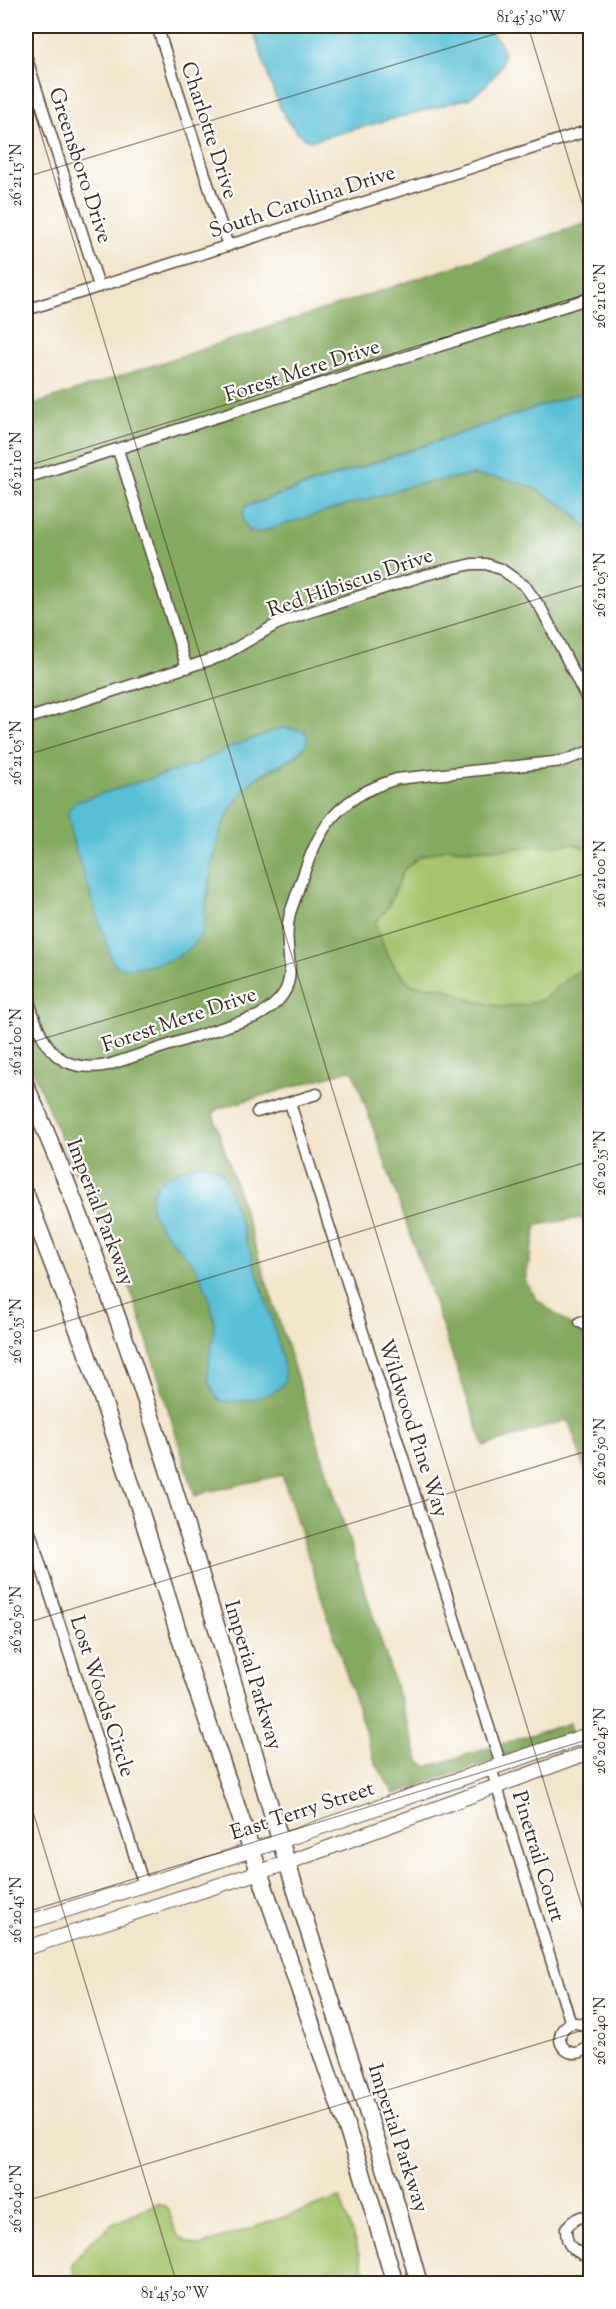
<svg xmlns="http://www.w3.org/2000/svg" width="616" height="2309" viewBox="0 0 616 2309" font-family="'Sorts Mill Goudy',serif">
<rect width="100%" height="100%" fill="#fff"/>
<filter id="ink" filterUnits="userSpaceOnUse"><feTurbulence type="fractalNoise" baseFrequency=".0167" numOctaves="2"/><feDisplacementMap in="SourceGraphic" scale="12" xChannelSelector="R" yChannelSelector="G"/><feConvolveMatrix kernelMatrix="1 2 1 2 8 2 1 2 1" color-interpolation-filters="sRGB"/></filter>
<filter id="wash" filterUnits="userSpaceOnUse"><feTurbulence type="fractalNoise" baseFrequency=".008" numOctaves="4" result="noise"/><feDisplacementMap in="SourceGraphic" scale="24" xChannelSelector="R" yChannelSelector="G"/><feGaussianBlur stdDeviation="1.35" result="paint"/><feColorMatrix in="noise" values="0 0 0 0 0 0 0 0 0 0 0 0 0 0 0 0 0 1.4 0 .05"/><feComposite in="paint" operator="in"/></filter>
<g filter="url(#wash)">
<rect width="100%" height="100%" fill="#f3e5cc"/>
<g fill="#a5c56d" stroke="#707846" stroke-width="1.5">
<path d="M549,844H574L590,850V963L568,978L544,999L525,1005L503,1007L471,1000L442,987L412,985L397,970L386,952L375,923L388,907L404,870L419,857L448,848L459,850L506,849Z"/>
<path d="M340,2198L369,2283H26V2275L50,2282L75,2276L72,2264L89,2243L113,2224L158,2203L168,2208C176,2232 173,2239 199,2246Z"/>
</g>
<path fill="#84aa60" stroke="#606a3f" stroke-width="1.5" fill-rule="evenodd" d="M590,222V398L576,394L245,506L344,505L413,485L472,475L500,478L518,482L536,489L570,509L590,531V850L574,844L506,849L448,848L419,857L404,870L388,907L375,923L386,952L397,970L412,985L442,987L471,1000L502,1007L525,1005L544,999L568,978L590,963V1225L580,1218L537,1225L525,1281L537,1300L590,1340V1486L570,1424L566,1420L484,1446L354,1073L350,1070L346,1071L217,1109L213,1114L420,1763L427,1767L570,1723L571,1734L394,1794L375,1762L282,1475L206,1492L195,1496L139,1314L111,1238L73,1167L26,1055V407ZM283,728L305,731C304,736 305,744 303,749C297,761 261,772 250,784C222,813 214,846 210,885C208,899 203,911 205,925L190,949L88,885L72,838L70,818L76,802L197,764L233,746Z"/>
<g fill="#59bfd6" stroke="#4a747a" stroke-width="1.5">
<path d="M251,26H483C488,31 496,36 500,43C513,64 485,87 470,98L311,141C276,129 265,57 251,26Z"/>
<path d="M576,394L590,398V531L570,509L536,489L518,482L500,478L471,475L413,485L259,532L250,531C243,523 241,517 245,507Z"/>
<path d="M283,728L305,731L308,740C295,763 276,763 257,777C249,783 242,793 236,801C213,833 212,872 205,910C204,915 206,922 204,927C193,961 150,968 119,968L112,961L72,838L68,810L76,802L197,764L233,746Z"/>
<path d="M198,1164L216,1167L223,1174C233,1203 292,1364 284,1382C276,1398 236,1403 220,1401C195,1371 216,1355 214,1322C213,1306 205,1284 197,1270C185,1249 150,1227 151,1202C151,1179 179,1170 198,1164Z"/>
</g>
</g>
<g filter="url(#ink)">
<g fill="none" stroke-linecap="round" stroke-linejoin="round">
<g stroke="#574638" stroke-width="13">
<g id="minor">
<path d="M157,26L228,246"/>
<path d="M26,56L99,286"/>
<path d="M26,310L590,130"/>
<path d="M118,450L187,668"/>
<path d="M26,478L590,298"/>
<path d="M26,719L222,656L277,624L304,614L425,575L472,564H486L501,569L525,586L542,610L590,705"/>
<path d="M26,992C40,1037 51,1076 108,1065L258,1016C311,985 279,958 290,913C314,846 320,802 397,779L563,761L590,751"/>
<path d="M290,1103L501,1765"/>
<path d="M257,1112L317,1094"/>
<path d="M580,1322L590,1328"/>
<path d="M26,1520L144,1885"/>
<path d="M491,1768L571,2024"/>
<circle cx="575" cy="2038" r="15"/>
<path d="M590,2217C580,2214 572,2221 566,2228C566,2242 569,2248 582,2254L590,2252"/>
</g>
</g>
<g stroke="#574638" stroke-width="16">
<g id="tertiary">
<path d="M26,1923L295,1836L590,1734"/>
<path d="M26,1948L287,1863L590,1752"/>
</g>
</g>
<g stroke="#574638" stroke-width="19">
<g id="primary">
<path d="M26,1086C133,1327 203,1584 279,1836C324,1986 378,2133 419,2284"/>
<path d="M26,1195L85,1348L141,1513L193,1679L360,2166L395,2284"/>
</g>
</g>
<use href="#minor" stroke="#fff" stroke-width="10"/>
<use href="#tertiary" stroke="#fff" stroke-width="14"/>
<use href="#primary" stroke="#fff" stroke-width="16"/>
</g>
</g>
<path fill="none" stroke="#3b2a1e" stroke-width="1.5" stroke-opacity="0.45" d="M528,26L590,229M26,85L590,1933M26,177L521,26M26,466L590,293M26,755L590,583M26,1044L590,872M26,1334L590,1161M26,1623L590,1450M26,1789L177,2284M26,1912L590,1739M26,2201L590,2028"/>
<g text-anchor="middle" stroke-width="4.5" stroke-linejoin="round" paint-order="stroke">
<g font-size="21" fill="#3b2a1e" stroke="#fff">
<text transform="translate(210 130) rotate(72)" y="7">Charlotte Drive</text>
<text transform="translate(81 165) rotate(72)" y="7">Greensboro Drive</text>
<text transform="translate(302 201) rotate(-18)" y="7">South Carolina Drive</text>
<text transform="translate(302 370) rotate(-18)" y="7">Forest Mere Drive</text>
<text transform="translate(350 582) rotate(-19)" y="7">Red Hibiscus Drive</text>
<text transform="translate(179 1019) rotate(-19)" y="7">Forest Mere Drive</text>
<text transform="translate(101 1212) rotate(69)" y="7">Imperial Parkway</text>
<text transform="translate(414 1428) rotate(72)" y="7">Wildwood Pine Way</text>
<text transform="translate(254 1675) rotate(73)" y="7">Imperial Parkway</text>
<text transform="translate(103 1696) rotate(72)" y="7">Lost Woods Circle</text>
<text transform="translate(302 1810) rotate(-18)" y="7">East Terry Street</text>
<text transform="translate(539 1856) rotate(73)" y="7">Pinetrail Court</text>
<text transform="translate(399 2138) rotate(72)" y="7">Imperial Parkway</text>
</g>
</g>
<rect width="616" height="2309" fill="none" stroke="#fff" stroke-width="66"/>
<rect x="33" y="33" width="550" height="2243" fill="none" stroke="#3b2a1e" stroke-width="2"/>
<g font-size="15" text-anchor="middle" fill="#3b2a1e">
<text x="531" y="22">81°45'30"W</text>
<text transform="translate(16 175) rotate(-90)" y="5">26°21'15"N</text>
<text transform="translate(600 296) rotate(-90)" y="5">26°21'10"N</text>
<text transform="translate(16 464) rotate(-90)" y="5">26°21'10"N</text>
<text transform="translate(600 585) rotate(-90)" y="5">26°21'05"N</text>
<text transform="translate(16 753) rotate(-90)" y="5">26°21'05"N</text>
<text transform="translate(600 874) rotate(-90)" y="5">26°21'00"N</text>
<text transform="translate(16 1042) rotate(-90)" y="5">26°21'00"N</text>
<text transform="translate(600 1163) rotate(-90)" y="5">26°20'55"N</text>
<text transform="translate(16 1331) rotate(-90)" y="5">26°20'55"N</text>
<text transform="translate(600 1452) rotate(-90)" y="5">26°20'50"N</text>
<text transform="translate(16 1620) rotate(-90)" y="5">26°20'50"N</text>
<text transform="translate(600 1741) rotate(-90)" y="5">26°20'45"N</text>
<text transform="translate(16 1910) rotate(-90)" y="5">26°20'45"N</text>
<text transform="translate(600 2031) rotate(-90)" y="5">26°20'40"N</text>
<text transform="translate(16 2199) rotate(-90)" y="5">26°20'40"N</text>
<text x="175" y="2298">81°45'50"W</text>
</g>
</svg>
